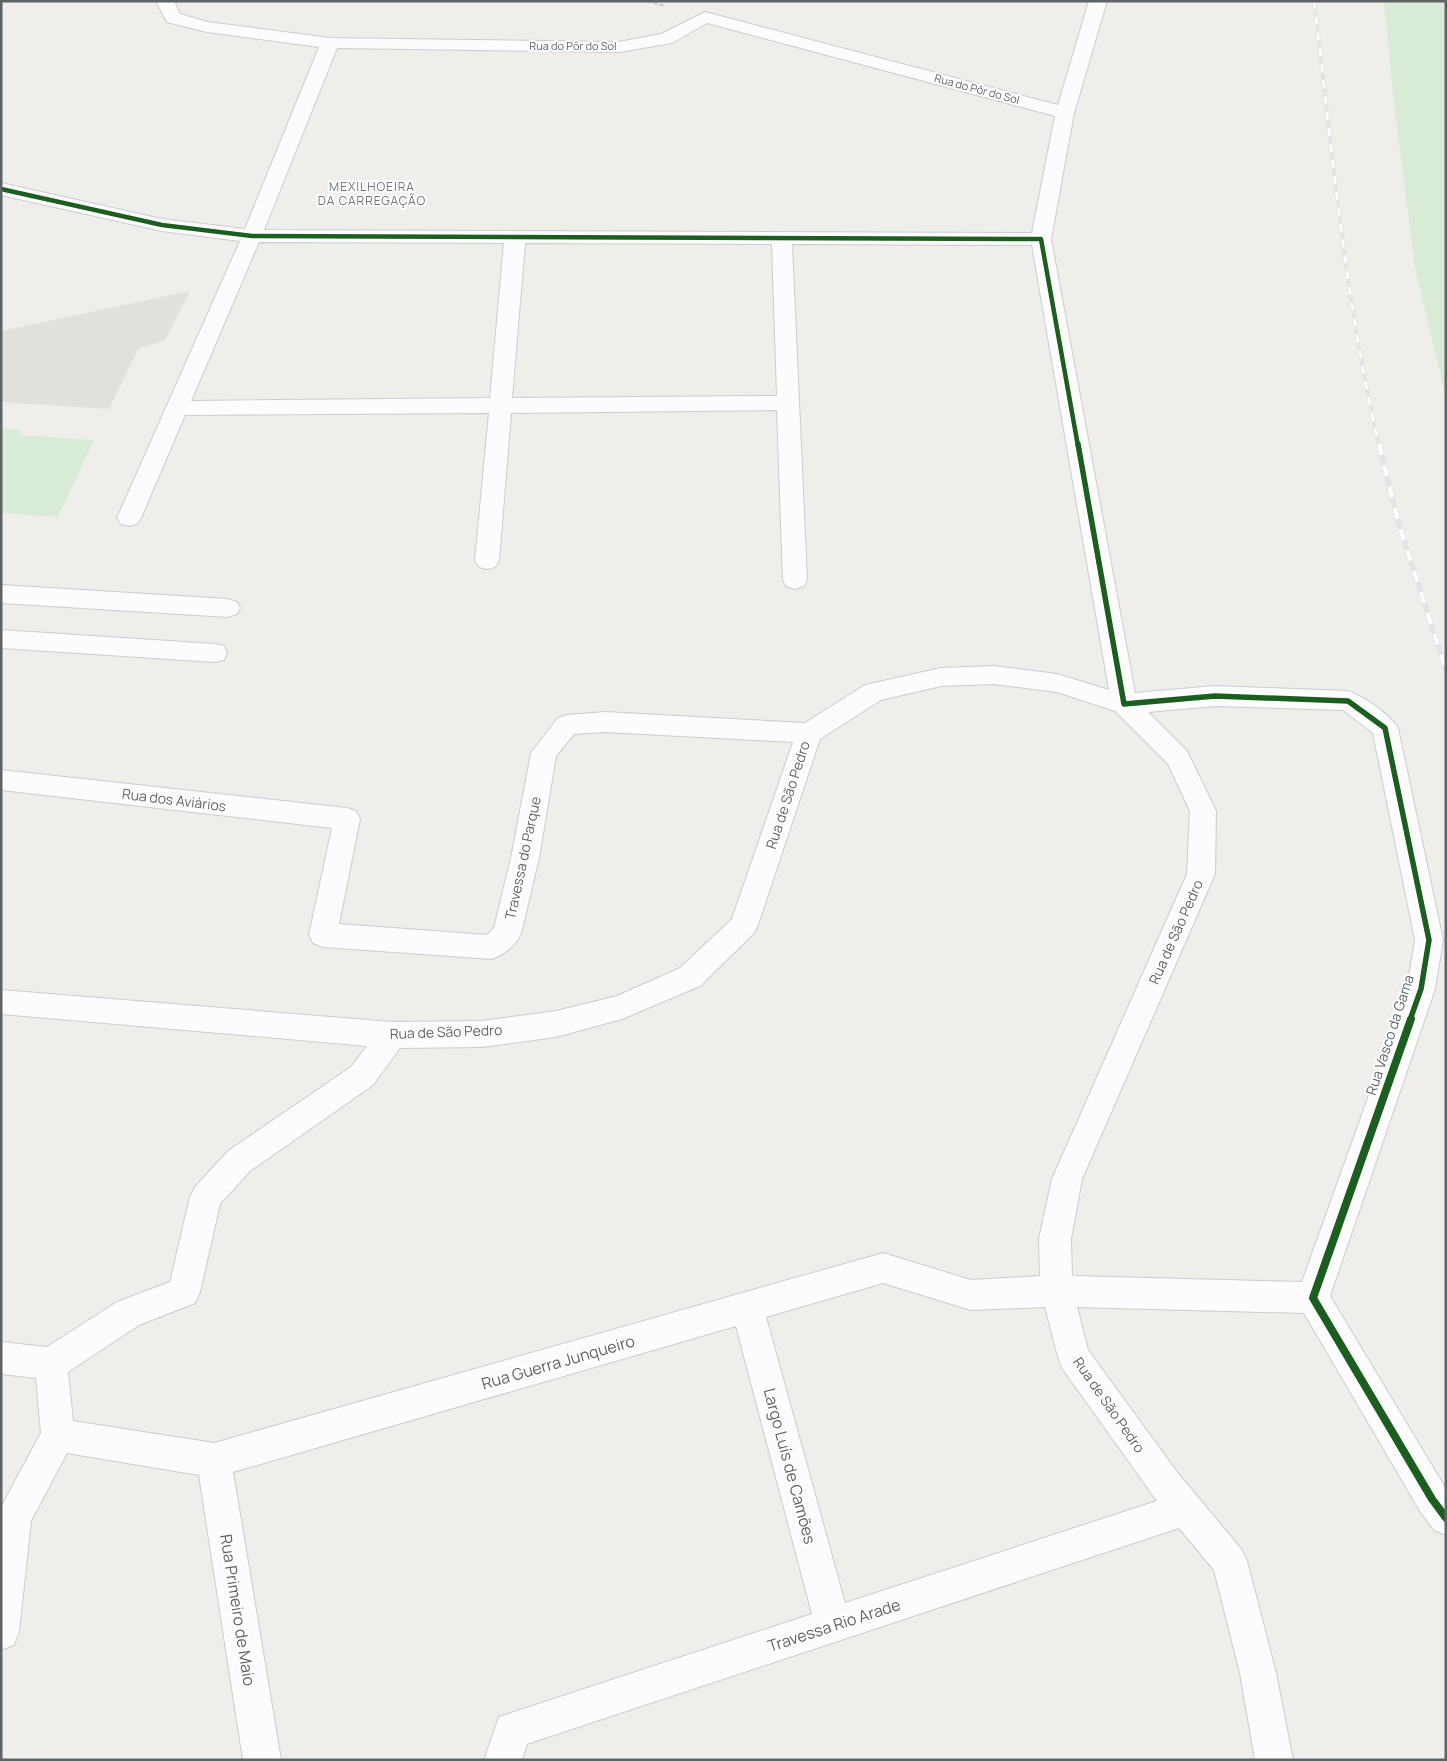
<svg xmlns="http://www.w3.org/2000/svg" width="1447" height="1761" viewBox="0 0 1447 1761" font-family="Manrope,sans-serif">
<rect width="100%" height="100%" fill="#efeeea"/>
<path fill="#e2e0da" d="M190,291L165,340L138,349L109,409L1,402V331Z"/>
<g fill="#d8ebd6">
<path d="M1384,1H1446V397L1415,268L1395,112Z"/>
<path d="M1,428L21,430L19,435L94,440L58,517L1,513Z"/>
</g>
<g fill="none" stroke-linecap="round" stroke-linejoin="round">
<g stroke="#cbcccc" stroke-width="2">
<g id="minor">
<path d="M156,1H174L180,14L208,22L330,38L619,42L661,34L705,12L1058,105L1089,1H1107L1074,113L1051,239L1135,693L1215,686L1348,691C1363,696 1391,715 1398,728L1443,940L1435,989L1330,1296L1446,1489V1535L1434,1530L1420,1511L1304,1313L1077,1307L1088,1350L1177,1472L1241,1549L1247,1561L1276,1673L1293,1760H1255L1240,1673L1214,1570L1179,1528L527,1744L522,1760H484L499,1717L812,1614L736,1326L233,1472L281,1760H243L199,1475L67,1453L31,1521L19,1632L14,1645L1,1650V1507L41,1433L36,1378L1,1374V1342L47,1347L117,1302L170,1282L190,1197L195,1187L228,1151L351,1067L367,1046L1,1014V990L392,1022L482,1021L556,1011L617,996L680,968L732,919L793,742L605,732L574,734L556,756L539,858L521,934C515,946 505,954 492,959L323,947L313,943L309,935L332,828L1,790V770L347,808L356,811L360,819L339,924L487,935L494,928L511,858L531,753L558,718L567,715L605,712L805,723L865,685L941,668L994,666L1057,674L1109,690L1032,245L792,244L807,580L804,586L795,589L786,586L783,580L777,410L511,413L499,561L495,567L487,569L479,567L475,561L489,413L185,415L141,518L137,524L129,526L121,524L117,518L240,241L162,231L1,195V183L162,219L245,229L319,47L207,32L167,22ZM707,23L1055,116L1032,233L264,230L337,48L619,52L672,43ZM259,242L504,243L490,398L191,401ZM525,243L772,244L777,396L512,398ZM994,684L1057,692L1115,711L1168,764L1190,811L1187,874L1052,1179L1039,1239L1040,1276L971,1280L883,1253L214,1443L73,1421L68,1372L139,1325L195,1303L200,1292L220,1204L250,1171L373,1085L400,1048L482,1047L556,1037L622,1019L700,986L754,933L758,925L820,739L881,700L941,686ZM1215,706L1343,710L1373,733L1415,940L1407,989L1302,1282L1072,1276L1071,1239L1082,1179L1215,874L1216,811L1187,751L1148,712ZM883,1283L971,1310L1045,1307L1058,1357L1062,1368L1157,1501L845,1603L766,1317Z"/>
<path d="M1,585L228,599L237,602L240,608L237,614L228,617L1,603Z"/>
<path d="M1,630L215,644L224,646L227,653L224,660L215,662L1,648Z"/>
</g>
</g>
<path stroke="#cacfcc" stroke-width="2.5" stroke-dasharray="4 2" stroke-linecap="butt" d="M648,1L665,6"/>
<use href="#minor" fill="#fdfcfc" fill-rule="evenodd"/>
<g stroke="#e4e4e4" stroke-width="4">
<path id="rail-far1" d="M1314,1C1332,149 1345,300 1379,446"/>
</g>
<g stroke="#e4e4e4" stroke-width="5.5">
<path id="rail" d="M1379,444L1399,525L1446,670"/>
</g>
<use href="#rail-far1" stroke="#fff" stroke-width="2.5" stroke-dasharray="8" stroke-linecap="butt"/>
<use href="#rail" stroke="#fff" stroke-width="4" stroke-dasharray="11" stroke-linecap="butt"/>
<g stroke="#fff" stroke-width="7">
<path id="cycleway-far2" d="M1,189L162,225L252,236L1041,239L1078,446"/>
</g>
<g stroke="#fff" stroke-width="9">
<path id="cycleway-far1" d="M1078,444L1124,704L1215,696L1348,701L1385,728L1429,940L1421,989L1410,1020"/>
</g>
<g stroke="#fff" stroke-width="11">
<path id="cycleway" d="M1411,1019L1313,1298L1432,1499L1446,1518"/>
</g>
<use href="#cycleway-far2" stroke="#1b5e20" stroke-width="4.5"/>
<use href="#cycleway-far1" stroke="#1b5e20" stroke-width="5.5"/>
<use href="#cycleway" stroke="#1b5e20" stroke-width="8"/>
</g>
<g text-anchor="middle" stroke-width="4" stroke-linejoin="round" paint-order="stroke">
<g font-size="11" fill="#5f6368" stroke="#fff">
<text x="573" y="50">Rua do Pôr do Sol</text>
<text transform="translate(977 89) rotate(15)" y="4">Rua do Pôr do Sol</text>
</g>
<g font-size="12" letter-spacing="1" fill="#70757a" stroke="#fff">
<text x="372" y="191">MEXILHOEIRA<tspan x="372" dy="14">DA CARREGAÇÃO</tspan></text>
</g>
<g font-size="14" fill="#5f6368" stroke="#fff">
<text transform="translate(788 795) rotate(-72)" y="5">Rua de São Pedro</text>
<text transform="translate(174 800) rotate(7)" y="5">Rua dos Aviários</text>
<text transform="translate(523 858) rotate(-78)" y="5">Travessa do Parque</text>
<text transform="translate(1176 932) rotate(-66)" y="5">Rua de São Pedro</text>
<text transform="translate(446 1032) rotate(-2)" y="5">Rua de São Pedro</text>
<text transform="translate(1390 1035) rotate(-72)" y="5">Rua Vasco da Gama</text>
<text transform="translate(1109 1405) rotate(55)" y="5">Rua de São Pedro</text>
</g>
<g font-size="16" fill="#5f6368" stroke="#fff">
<text transform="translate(558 1362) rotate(-16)" y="6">Rua Guerra Junqueiro</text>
<text transform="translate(790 1466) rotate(75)" y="6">Largo Luís de Camões</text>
<text transform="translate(238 1610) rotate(81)" y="6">Rua Primeiro de Maio</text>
<text transform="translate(834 1625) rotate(-18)" y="6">Travessa Rio Arade</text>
</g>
</g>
<rect width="1447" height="1761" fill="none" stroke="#5f6368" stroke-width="5"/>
</svg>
